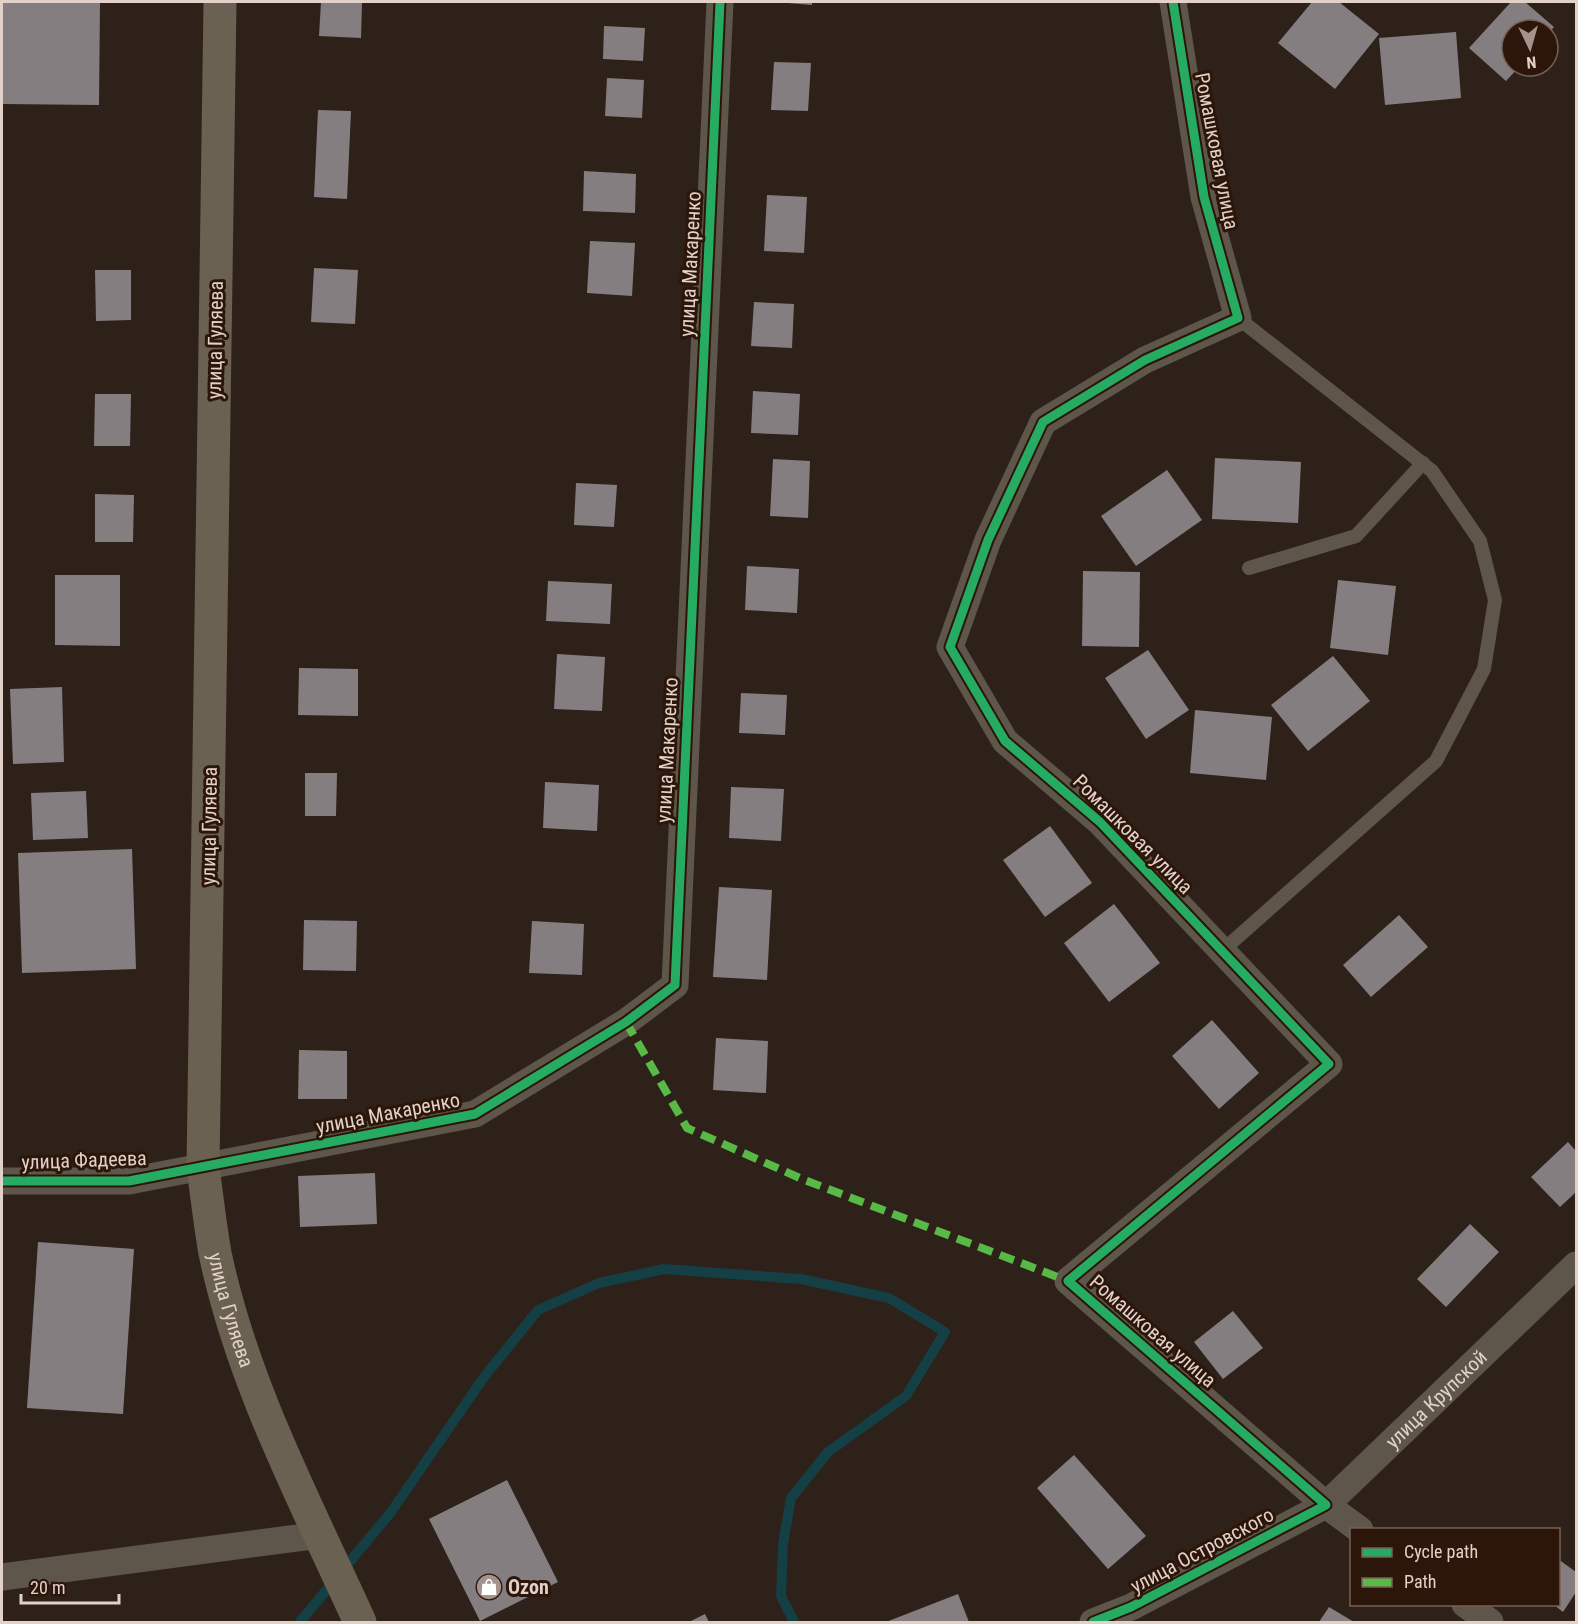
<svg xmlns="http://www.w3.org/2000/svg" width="1578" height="1624" viewBox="0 0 1578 1624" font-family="'Roboto Condensed',sans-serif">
<rect width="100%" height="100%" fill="#2e211a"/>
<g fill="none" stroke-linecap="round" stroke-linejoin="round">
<path stroke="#133f45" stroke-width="10" d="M300,1622L391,1512L484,1377L538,1310L599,1283L664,1269L801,1279L889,1298L945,1332L906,1396L828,1452L791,1498L783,1544L781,1596L794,1622"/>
</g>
<g fill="#857e81">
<path d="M2,2H100L99,105L2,104Z"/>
<path d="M321,2H362L361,38L319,36Z"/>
<path d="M775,2H812V5Z"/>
<path d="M1312,2H1339L1379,34L1335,89L1278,43Z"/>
<path d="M1511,2H1525L1554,27L1548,34V30H1512V66H1520L1506,81L1469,48Z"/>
<path d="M604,26L645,28L643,61L603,59Z"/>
<path d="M1456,32L1461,98L1385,105L1379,38Z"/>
<path d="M774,62L811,63L808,111L771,110Z"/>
<path d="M607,78L644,80L642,118L605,116Z"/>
<path d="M318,110L351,111L347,199L314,197Z"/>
<path d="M584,171L636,174L635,213L583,211Z"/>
<path d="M767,195L807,197L804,253L764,251Z"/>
<path d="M590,241L635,243L632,296L587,293Z"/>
<path d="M314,268L358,270L355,324L311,322Z"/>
<path d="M95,270H131V320L96,321Z"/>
<path d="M754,302L794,304L792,348L751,346Z"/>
<path d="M753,391L800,394L798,435L751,433Z"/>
<path d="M95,394H131L130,446H94Z"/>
<path d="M1215,458L1301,462L1298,523L1212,519Z"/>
<path d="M773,459L810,461L808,518L770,516Z"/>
<path d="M1167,470L1202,520L1136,566L1101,516Z"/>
<path d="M576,483L617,485L614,527L574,525Z"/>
<path d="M95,494L134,495L133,542H95Z"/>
<path d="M747,566L799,569L797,613L745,610Z"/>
<path d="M1083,571L1140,572L1139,647L1082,646Z"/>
<path d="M55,575H120V646L55,645Z"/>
<path d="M1338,580L1396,586L1388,655L1330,648Z"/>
<path d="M548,581L612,584L610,624L546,621Z"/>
<path d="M1148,650L1189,710L1146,739L1105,678Z"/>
<path d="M557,654L605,657L602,711L554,709Z"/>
<path d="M1333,656L1370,701L1308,751L1271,705Z"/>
<path d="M299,668L358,669V716L298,715Z"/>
<path d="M62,687L64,762L13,764L10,689Z"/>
<path d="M741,693L787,695L785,735L739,733Z"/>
<path d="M1195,710L1272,717L1266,780L1190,773Z"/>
<path d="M305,773H337L336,816H305Z"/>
<path d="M545,782L599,785L597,831L543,828Z"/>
<path d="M731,787L784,789L781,841L729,838Z"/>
<path d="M86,791L88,838L33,840L31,793Z"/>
<path d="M1050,826L1092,883L1045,917L1003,860Z"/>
<path d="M132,849L136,969L22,973L18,853Z"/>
<path d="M719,887L772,890L767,980L713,977Z"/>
<path d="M1114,904L1160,963L1109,1002L1064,943Z"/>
<path d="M1399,915L1428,947L1371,997L1343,965Z"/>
<path d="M304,920L357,921L356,971L303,970Z"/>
<path d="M532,921L584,924L582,975L529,973Z"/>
<path d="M1212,1020L1259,1073L1219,1109L1172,1056Z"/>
<path d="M716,1038L768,1041L766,1093L713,1090Z"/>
<path d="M299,1050L347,1051V1099H298Z"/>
<path d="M1568,1142L1576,1151V1192L1560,1207L1531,1177Z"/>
<path d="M375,1173L377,1224L300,1227L298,1176Z"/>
<path d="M1470,1224L1499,1252L1446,1307L1417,1279Z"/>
<path d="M38,1242L134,1249L123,1414L27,1408Z"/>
<path d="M1233,1311L1263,1348L1223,1379L1194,1342Z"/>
<path d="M1074,1455L1146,1536L1108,1569L1037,1488Z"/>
<path d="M507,1480L558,1582L480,1621L429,1519Z"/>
<path d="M1558,1559L1576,1572V1592L1563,1612L1553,1604H1558Z"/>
<path d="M958,1594L969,1622H886Z"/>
<path d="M1329,1607L1354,1622H1319Z"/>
<path d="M705,1614L709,1622H689Z"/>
</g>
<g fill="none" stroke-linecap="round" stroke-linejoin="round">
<g stroke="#5e564a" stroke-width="14">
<path d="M1249,568L1356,536L1423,463"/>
<path d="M1222,951L1436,761L1484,669L1495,600L1480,541L1432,471L1238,318"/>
</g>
<g stroke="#5e564a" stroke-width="27">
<path d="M2,1181H129L475,1114L626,1022L675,985L720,2"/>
<path id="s1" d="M1360,1530L1326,1505L1576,1265"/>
<path d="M2,1577L320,1535"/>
<path d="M1465,1604L1490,1622"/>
<path d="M1093,1622L1131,1607L1326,1505L1068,1281L1329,1064L1100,822L1005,741L950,647L988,540L1043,422L1145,360L1238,318L1204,197L1173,2"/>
</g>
<path stroke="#6a6152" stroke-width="33" id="s2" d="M220,2L203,1168C207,1196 210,1225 215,1253C242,1383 306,1503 360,1622"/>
<path stroke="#58b947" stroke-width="8" stroke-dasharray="15 8" stroke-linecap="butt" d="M626,1022L687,1128L802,1179L1068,1281"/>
<g stroke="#2c1509" stroke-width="13">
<g id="cycleway">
<path d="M2,1181H129L475,1114L626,1022L675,985L720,2"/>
<path d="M1093,1622L1131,1607L1326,1505L1068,1281L1329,1064L1100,822L1005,741L950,647L988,540L1043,422L1145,360L1238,318L1204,197L1173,2"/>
</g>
</g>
<use href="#cycleway" stroke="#26ab63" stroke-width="9"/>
</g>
<defs>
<g id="shop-disc" transform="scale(1.35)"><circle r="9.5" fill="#a3938c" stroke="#2c1509"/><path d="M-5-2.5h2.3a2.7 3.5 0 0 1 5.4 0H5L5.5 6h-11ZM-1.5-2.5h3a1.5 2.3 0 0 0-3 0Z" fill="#fff"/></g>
</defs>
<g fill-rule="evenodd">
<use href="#shop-disc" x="489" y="1587"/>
</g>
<g text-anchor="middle" stroke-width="6" stroke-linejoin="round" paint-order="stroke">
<g font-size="20" fill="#e2d1c9" stroke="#2c1509">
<text transform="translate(1217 151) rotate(79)" y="7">Ромашковая улица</text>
<text transform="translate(690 264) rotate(-87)" y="7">улица Макаренко</text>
<text transform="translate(215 340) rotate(-89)" y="7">улица Гуляева</text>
<text transform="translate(667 750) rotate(-87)" y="7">улица Макаренко</text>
<text transform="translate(209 826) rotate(-89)" y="7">улица Гуляева</text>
<text transform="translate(1133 834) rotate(45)" y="7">Ромашковая улица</text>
<text transform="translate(388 1113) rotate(-11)" y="7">улица Макаренко</text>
<text transform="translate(84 1160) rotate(-2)" y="7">улица Фадеева</text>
<text dy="7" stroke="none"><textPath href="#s2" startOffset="1311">улица Гуляева</textPath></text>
<text transform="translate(1153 1331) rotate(41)" y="7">Ромашковая улица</text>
<text dy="7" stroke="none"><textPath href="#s1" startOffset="195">улица Крупской</textPath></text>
<text transform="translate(1202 1550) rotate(-28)" y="7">улица Островского</text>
</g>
<g font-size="20" font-weight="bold" fill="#e2d1c9" stroke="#2c1509" text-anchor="start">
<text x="508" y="1594">Ozon</text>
</g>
</g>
<rect width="1578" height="1624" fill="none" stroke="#e2d1c9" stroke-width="6"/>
<rect x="1350" y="1528" width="210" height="78" fill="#2c1509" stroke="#756056" stroke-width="1.5"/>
<rect x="1362" y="1548" width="30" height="9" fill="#26ab63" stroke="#756056" stroke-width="1.5"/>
<text x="1404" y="1558" font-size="18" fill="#e2d1c9">Cycle path</text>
<rect x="1362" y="1578" width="30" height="9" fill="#58b947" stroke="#756056" stroke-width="1.5"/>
<text x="1404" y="1588" font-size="18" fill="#e2d1c9">Path</text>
<g transform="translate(1530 48) rotate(175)"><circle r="28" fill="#2c1509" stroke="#756056" stroke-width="1.5"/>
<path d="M0-4.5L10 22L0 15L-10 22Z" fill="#a3938c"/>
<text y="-9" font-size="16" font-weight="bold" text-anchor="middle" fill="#e2d1c9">N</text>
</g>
<path d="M21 1594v9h98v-9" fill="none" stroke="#e2d1c9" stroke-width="3"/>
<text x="30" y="1594" font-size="18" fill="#e2d1c9" stroke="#2c1509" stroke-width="4.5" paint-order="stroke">20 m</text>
</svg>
